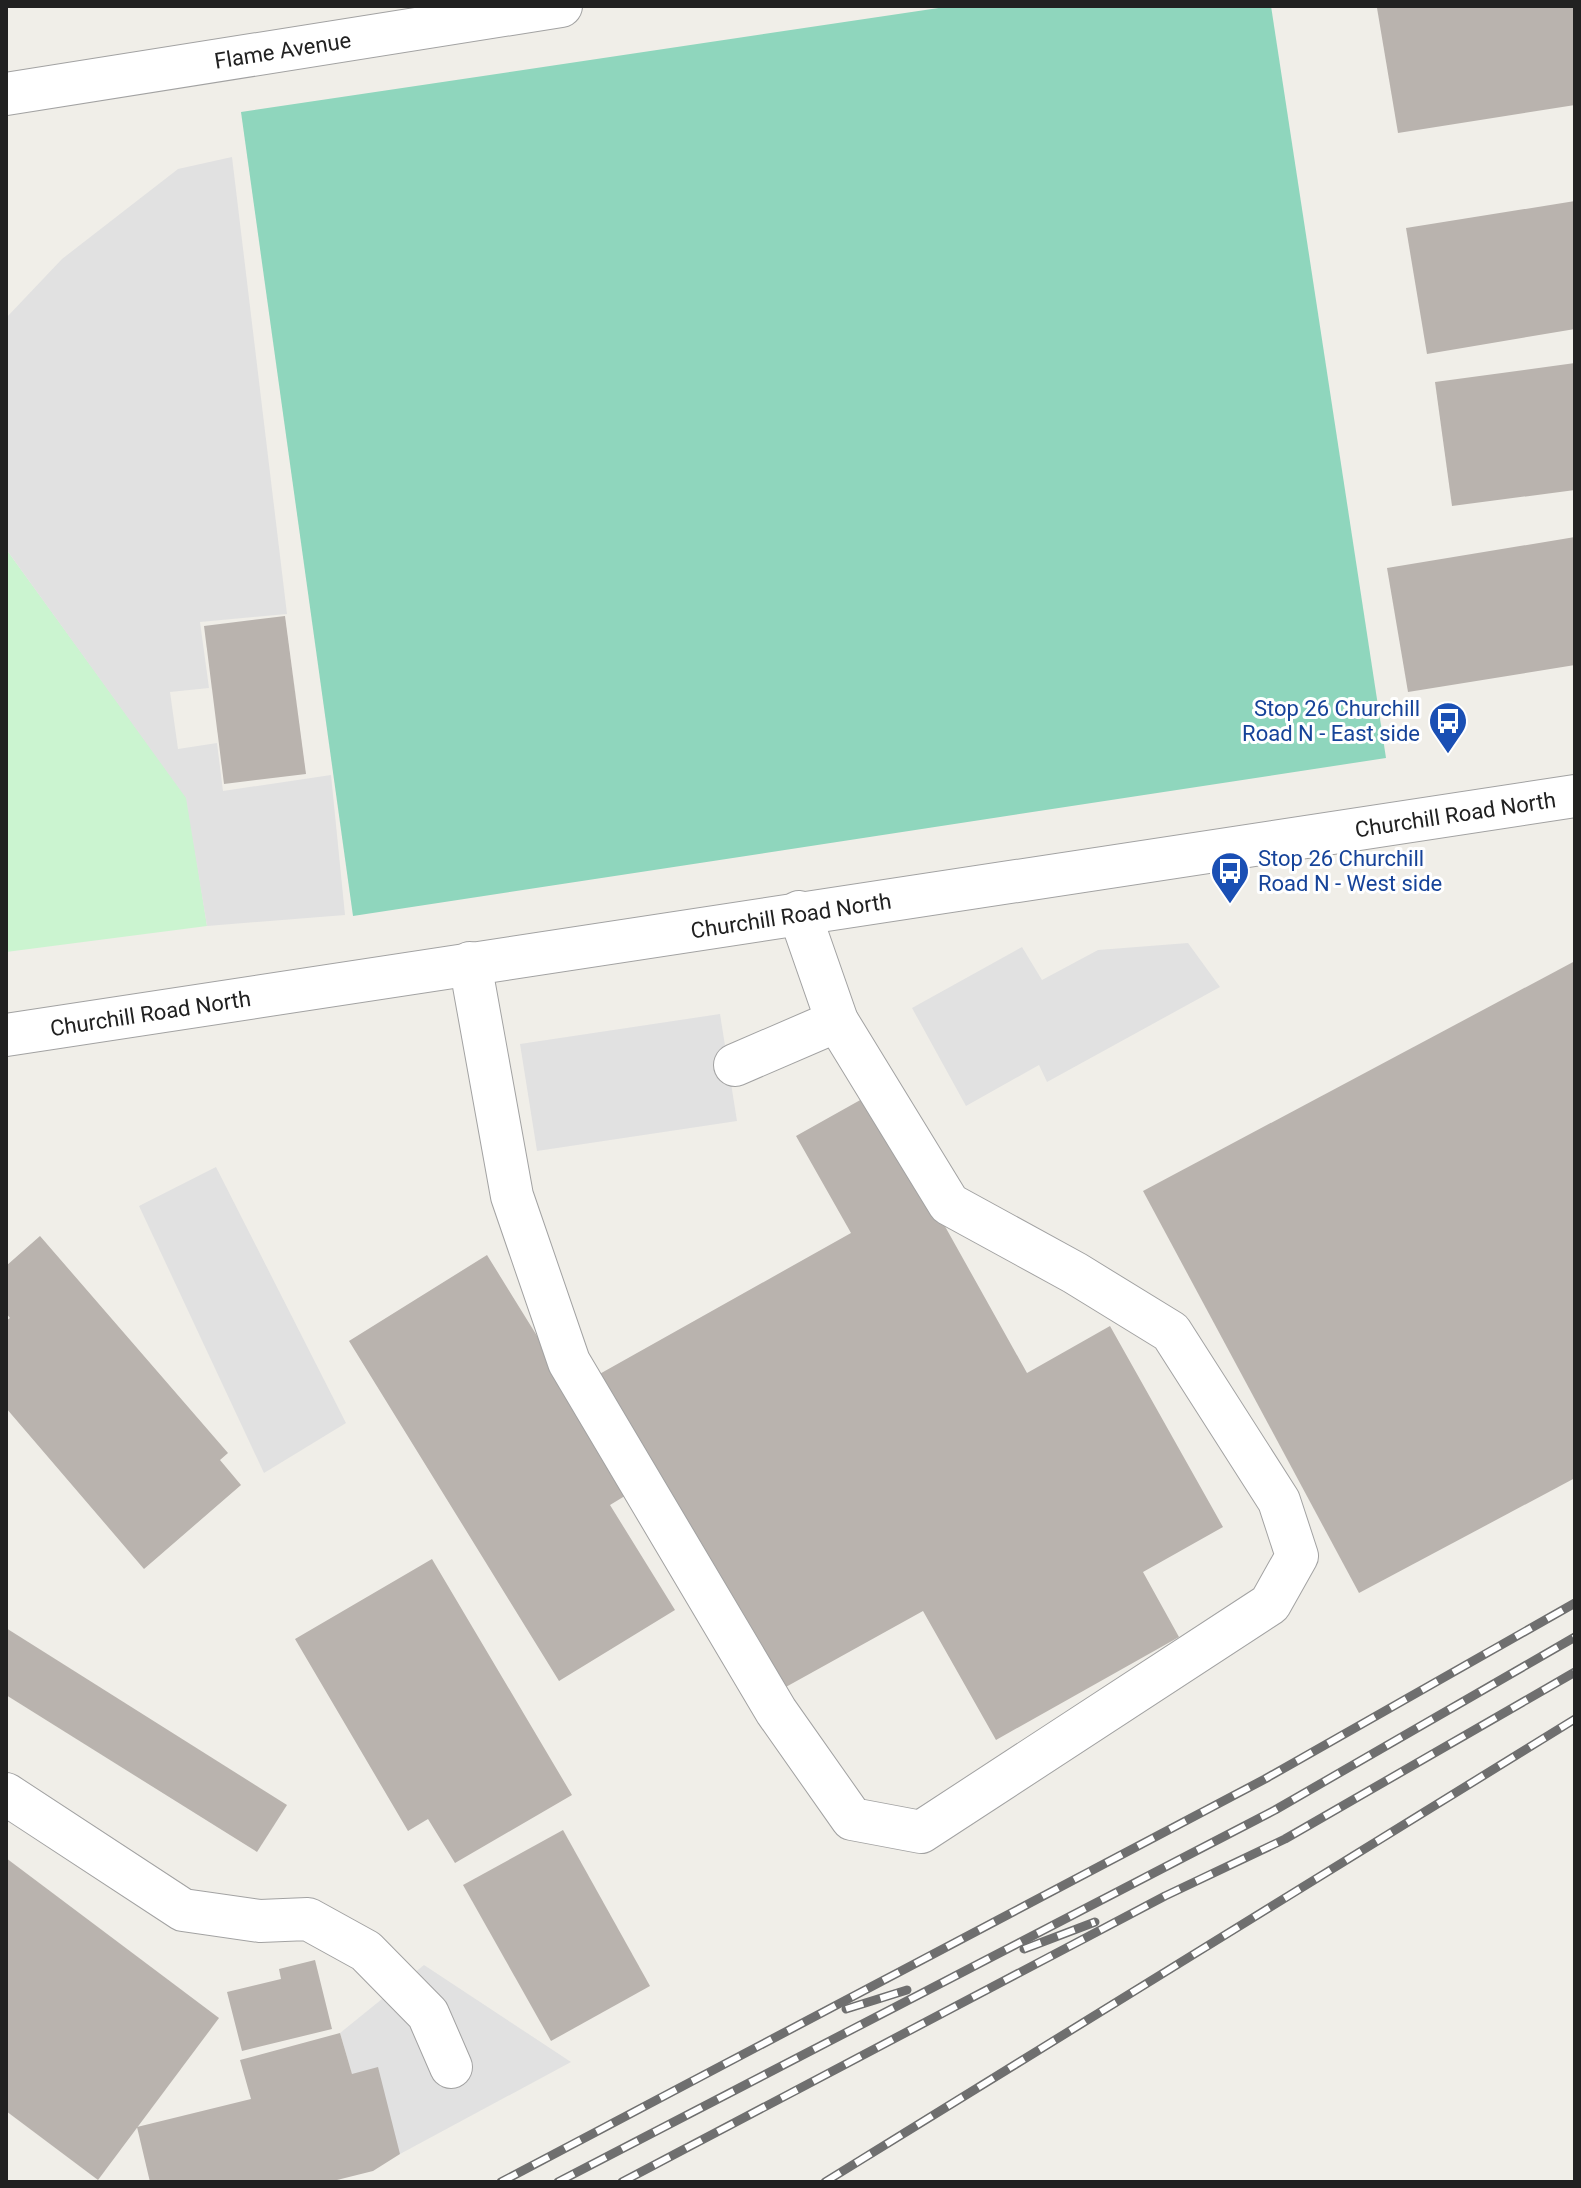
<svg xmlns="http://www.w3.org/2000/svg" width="1581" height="2188" viewBox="0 0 1581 2188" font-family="Roboto,sans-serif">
<rect width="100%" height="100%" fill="#f0eee8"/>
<path fill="#cbf4d0" d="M6,549L187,798L207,926L6,952Z"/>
<path fill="#8fd6bd" d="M952,6H1271L1386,758L353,916L241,112Z"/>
<g fill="#e1e1e1">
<path d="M232,157L287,614L200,622L209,688L170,692L178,749L217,743L223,791L331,775L345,915L207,926L186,798L6,549V318L62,259L178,169Z"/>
<path d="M1188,943L1220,987L1047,1082L1039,1065L966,1106L912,1008L1022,947L1042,980L1098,950Z"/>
<path d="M720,1014L737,1121L537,1151L520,1044Z"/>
<path d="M216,1167L346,1423L264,1473L139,1206Z"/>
<path d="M424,1965L571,2062L400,2154L352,2074L340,2033Z"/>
</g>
<g fill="#b9b3ae">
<path d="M1389,6H1575V105L1398,133L1377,8Z"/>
<path d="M1575,201V329L1427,354L1406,228Z"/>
<path d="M1575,363V490L1452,506L1435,382Z"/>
<path d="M1575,537V665L1408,692L1387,568Z"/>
<path d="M285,616L306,774L224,784L204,626Z"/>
<path d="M1575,961V1478L1359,1593L1143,1191Z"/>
<path d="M871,1094L1027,1373L1110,1326L1223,1527L1143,1572L1179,1637L996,1740L923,1611L775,1693L596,1376L851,1233L796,1136Z"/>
<path d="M40,1236L228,1453L220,1460L241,1485L144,1569L6,1408V1321L10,1318L6,1313V1266Z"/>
<path d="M487,1255L633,1491L610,1505L675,1610L559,1681L349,1341Z"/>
<path d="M432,1559L572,1795L455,1863L428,1819L408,1831L295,1639Z"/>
<path d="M6,1628L287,1805L257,1852L6,1695Z"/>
<path d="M563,1830L650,1986L551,2041L463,1885Z"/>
<path d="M6,1858L219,2018L98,2180L6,2111Z"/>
<path d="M315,1960L332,2029L242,2051L227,1992L281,1979L279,1969Z"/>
<path d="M340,2033L352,2074L378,2067L400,2154L373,2171L329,2182H150L137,2127L251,2099L240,2060Z"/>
</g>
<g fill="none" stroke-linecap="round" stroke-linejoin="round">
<g stroke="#a2a2a2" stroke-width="44">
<g id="minor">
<path id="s1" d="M6,94L561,6"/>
<path d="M470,963L512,1196L569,1362L776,1711L852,1819L921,1832L1270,1604L1297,1556L1279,1501L1171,1332L1075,1273L949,1204L837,1021L799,912"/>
<path id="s2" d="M6,1035L1575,796"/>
<path d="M735,1065L837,1021"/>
<path d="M6,1794L183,1910L260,1921L308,1919L366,1951L428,2014L451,2067"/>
</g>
</g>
<use href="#minor" stroke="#fff" stroke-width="42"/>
<g stroke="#6f6f6f" stroke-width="9">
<g id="rail">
<path d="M1024,1949L1095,1922"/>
<path d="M846,2009L907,1990"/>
<path d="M501,2182L1265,1779L1575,1603"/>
<path d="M558,2182L1275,1810L1575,1637"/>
<path d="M622,2182L1165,1896L1285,1839L1575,1672"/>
<path d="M825,2182L1575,1719"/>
</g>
</g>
<use href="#rail" stroke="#fff" stroke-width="6" stroke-dasharray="18" stroke-linecap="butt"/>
</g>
<defs>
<g id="bus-pin" transform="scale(2)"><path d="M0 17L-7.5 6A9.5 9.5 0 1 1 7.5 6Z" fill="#1a4fb4" stroke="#fff"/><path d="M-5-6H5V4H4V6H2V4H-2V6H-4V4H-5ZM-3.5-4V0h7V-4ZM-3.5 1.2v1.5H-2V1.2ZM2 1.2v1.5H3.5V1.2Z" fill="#fff"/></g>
</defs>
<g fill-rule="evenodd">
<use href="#bus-pin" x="1448" y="721"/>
<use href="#bus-pin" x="1230" y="871"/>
</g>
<g text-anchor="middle" stroke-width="6" stroke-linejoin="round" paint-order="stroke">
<g font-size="22" fill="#212121" stroke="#fff">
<text dy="8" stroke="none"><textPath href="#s1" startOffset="280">Flame Avenue</textPath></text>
<text dy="8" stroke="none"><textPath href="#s2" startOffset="1466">Churchill Road North</textPath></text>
<text dy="8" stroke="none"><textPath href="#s2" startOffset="794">Churchill Road North</textPath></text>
<text dy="8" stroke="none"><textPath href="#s2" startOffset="146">Churchill Road North</textPath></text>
</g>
<g font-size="22" fill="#164399" stroke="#fff" text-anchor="end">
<text x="1420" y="716">Stop 26 Churchill<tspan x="1420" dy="25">Road N - East side</tspan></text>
<text x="1258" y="866" text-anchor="start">Stop 26 Churchill<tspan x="1258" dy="25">Road N - West side</tspan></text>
</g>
</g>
<rect width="1581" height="2188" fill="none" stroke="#212121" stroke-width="16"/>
</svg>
